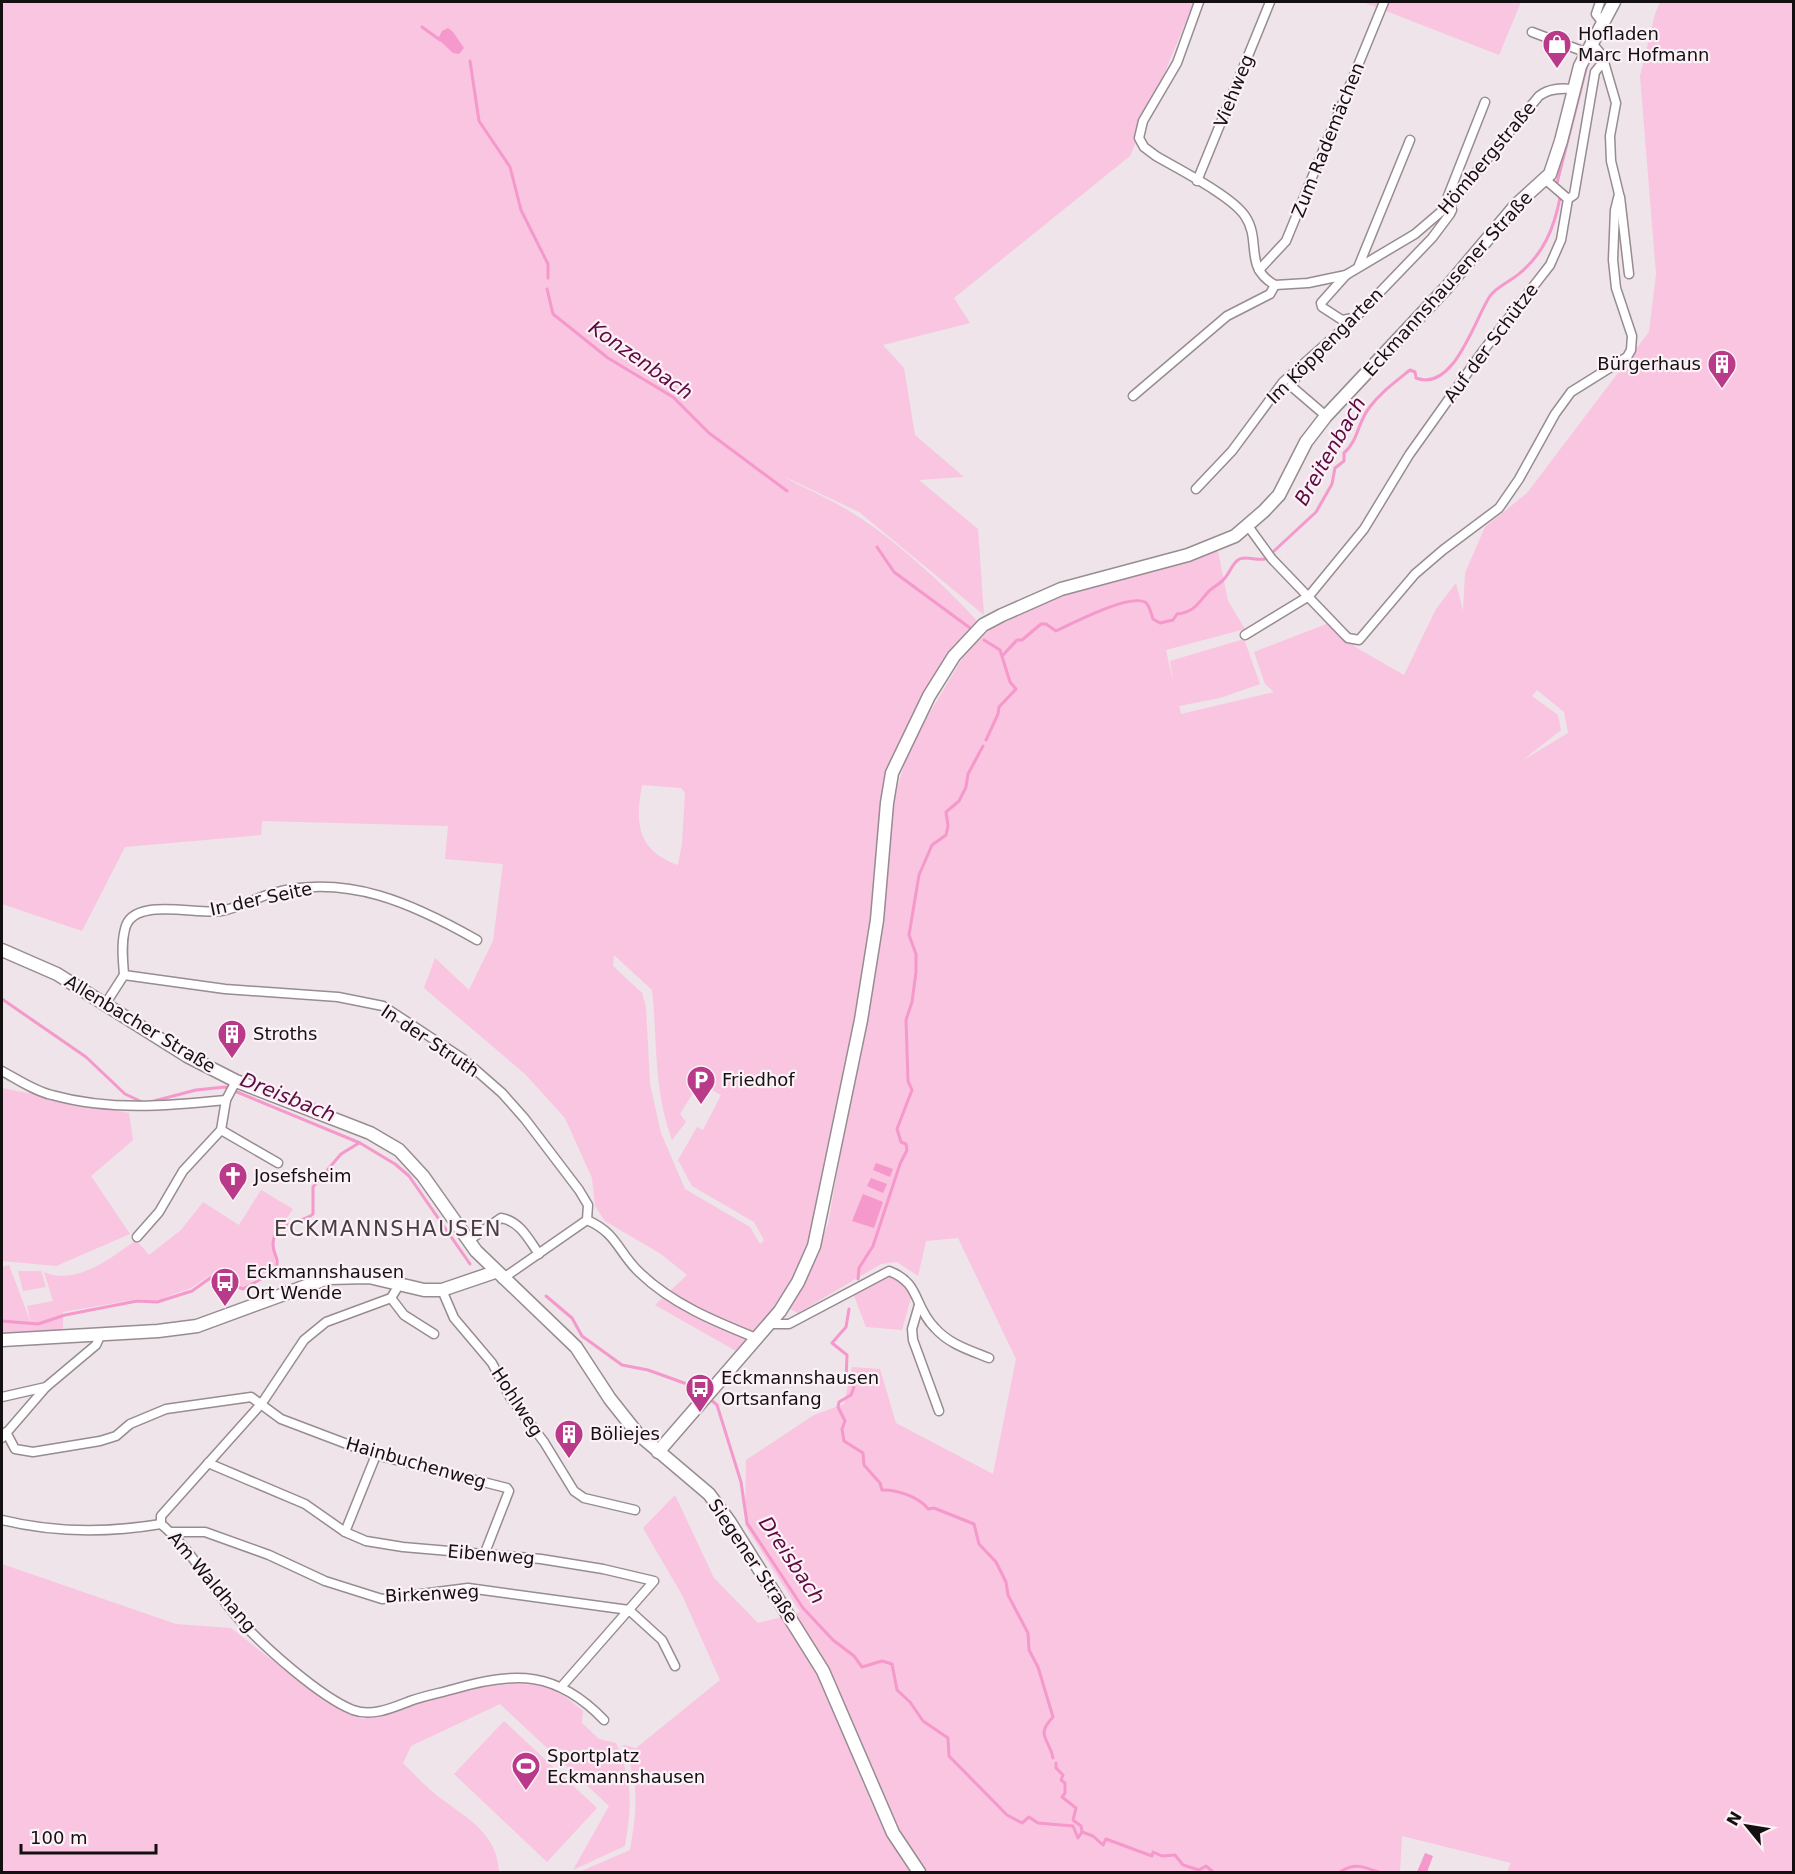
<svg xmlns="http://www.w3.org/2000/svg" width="1795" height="1874" viewBox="0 0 1795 1874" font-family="'DejaVu Sans',sans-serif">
<rect width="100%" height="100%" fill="#eee4e9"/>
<g fill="#f9c5e0" fill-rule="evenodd">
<path d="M2,2H1194L1130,156L954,298L970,323L883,345L904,368L915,435L964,477L919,480L978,529L984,615L859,512L783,476C802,488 825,496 844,508C888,533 944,584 978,622L949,655L909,724L890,772L874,921L857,1020L810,1243L793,1282L772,1312L736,1351L655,1305L687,1275L661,1254L605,1221L595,1206L592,1178L565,1118L525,1074L424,988L435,958L469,990L493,941L503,864L445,859L448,826L262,821L261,835L125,847L82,931L2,904ZM642,785L681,788L685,793L682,843L678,865C637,850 635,824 642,785ZM614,955L652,990C658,1046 653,1086 672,1140L686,1122L680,1114L699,1083L721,1095L703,1130L697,1127L678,1160L692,1186L754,1222L764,1240L760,1244L750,1227L685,1189L661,1133L650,1084L646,1007L642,993L613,966Z"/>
<path d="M1363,2H1521L1499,55Z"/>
<path d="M1660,2H1793V1872H1507L1511,1863L1402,1836L1400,1872H928L916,1859L887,1809L793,1614L800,1612L745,1525L746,1460L814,1415L844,1404L852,1367L880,1369L896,1423L993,1474L1016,1359L958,1238L926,1241L918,1276L897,1262L881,1264L798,1313L788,1308L807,1277L828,1224L882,920L895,794L910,746L966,652L992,628L1064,594L1218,551L1228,601L1245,629L1166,650L1173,682L1170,661L1244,639L1260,684L1220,698L1179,706L1181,714L1274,692L1265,684L1254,652L1329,623L1357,648L1404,675L1436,609L1456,583L1463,611L1465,573L1485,527L1527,493L1649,332L1656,274L1640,76L1655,14ZM1537,690L1564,712L1568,733L1523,760L1561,730L1558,715L1532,696Z"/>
<path d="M2,1088L129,1113L133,1140L91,1176L130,1234L56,1266L2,1261Z"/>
<path d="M261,1190L293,1209L272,1239L276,1267L243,1287L215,1272L191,1288L155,1301L138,1299L63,1312V1331L2,1334V1267L9,1265L31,1323L27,1306L53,1301L44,1272C75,1286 112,1258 136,1240L149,1255L181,1230L203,1202L239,1225Z"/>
<path d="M18,1271H41L46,1287L23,1291Z"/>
<path d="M889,1275L900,1278L912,1294L902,1330L866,1327L853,1293Z"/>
<path d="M675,1495L714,1578L758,1623L782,1617L824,1686L871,1802L911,1872H579L630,1850C637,1807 640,1786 623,1745L636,1748L720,1680L682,1595L643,1528Z"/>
<path d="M2,1564L176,1624L231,1628L268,1657L362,1719C413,1706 503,1671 552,1689C563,1693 574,1704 583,1711L582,1723L599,1739L616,1743C633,1785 632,1802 625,1846L573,1870L609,1806L500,1704L411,1746L403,1763C413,1773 423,1784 434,1793C463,1817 497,1830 499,1872H2Z"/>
<path d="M504,1721L597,1808L547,1862L454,1774Z"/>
</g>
<g fill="#f598cb">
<path d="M448,28L453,32L464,48L459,54L453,53L438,39L442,31Z"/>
<path d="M876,1163L893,1169L890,1177L873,1170Z"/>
<path d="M871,1178L887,1184L883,1193L867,1186Z"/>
<path d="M863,1194L883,1202L874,1228L852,1221Z"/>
<path d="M1425,1853L1433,1856L1427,1872H1417Z"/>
</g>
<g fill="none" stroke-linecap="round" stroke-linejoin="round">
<g stroke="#f598cb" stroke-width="3">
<path d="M1603,8L1605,2"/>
<path d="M422,27L440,40"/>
<path d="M470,61L479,121L510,167L521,210L548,264V278"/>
<path d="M1557,183L1587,65"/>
<path d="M547,289L553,314L608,358L673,397L709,433L787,491"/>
<path d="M877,547L894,572L970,628"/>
<path d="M1274,551L1316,512L1332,484L1335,468L1344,461V453C1358,441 1358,422 1369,408C1380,393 1395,382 1410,370L1415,372L1416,378C1454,393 1475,318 1490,296C1496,287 1511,281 1520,273C1544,253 1554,228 1560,198"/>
<path d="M984,640L1000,650L1010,682L1016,689L999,707L998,714L986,740"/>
<path d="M1003,655L1017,640H1022L1041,624H1046L1056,631C1073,623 1128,594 1145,602C1150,605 1151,614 1153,619L1160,623L1173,620L1177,614C1195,612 1198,603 1209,591C1214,586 1220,584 1224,579C1229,574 1232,564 1238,560C1244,555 1257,561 1265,559"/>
<path d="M2,999L86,1057L125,1094L142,1102"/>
<path d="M154,1101L196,1090L225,1087L360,1143L395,1164L409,1176L470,1264"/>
<path d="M858,1279L859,1268L873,1246L900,1164L907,1150L906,1144L901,1142L897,1129L912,1090L908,1081L906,1020L912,1002L916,972V954L909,935L919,875L932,845L946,835L948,826L946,812L959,801L966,787L968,774L983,746"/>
<path d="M546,1296L572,1318L582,1336L622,1365L648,1370L698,1388L705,1394"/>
<path d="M849,1309L846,1327L832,1343L847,1355L846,1380L854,1387L851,1395L839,1402L838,1407L845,1421L842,1429L844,1441L863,1453L864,1465L880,1483L882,1490C895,1489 920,1497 928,1509L934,1508L974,1524L979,1544L996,1562L1006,1582L1008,1595L1028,1633L1029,1650L1038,1667L1053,1717C1035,1736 1049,1738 1053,1758"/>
<path d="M2,1321L38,1324L65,1315L137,1301L157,1302L192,1291L213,1276L243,1289L275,1271C281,1257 273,1257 273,1244C273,1222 303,1223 313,1214V1187L341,1154L359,1143"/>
<path d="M710,1399L717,1405L741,1482L747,1523L803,1608L833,1640L854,1656L862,1667L882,1661L892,1664L897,1690L910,1702L923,1721L948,1738L949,1756L1007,1815L1022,1823L1029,1817L1038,1823L1073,1826L1078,1838L1082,1832L1093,1836L1103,1845L1106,1839L1152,1856L1153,1852L1162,1856L1175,1855L1183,1865L1199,1870L1206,1866L1213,1872"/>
<path d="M1056,1763V1768L1063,1775L1061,1780L1065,1783V1793L1062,1797L1076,1808L1073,1820L1081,1826L1082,1832"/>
<path d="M1340,1872C1354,1863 1363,1866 1378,1872"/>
</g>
<g stroke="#968c91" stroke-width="11">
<g id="minor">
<path d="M1199,2L1177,63L1143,121L1139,138L1144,147L1156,156C1178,169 1232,196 1245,216C1262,241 1243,267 1275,285L1308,283L1346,275L1415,234L1450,204L1539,96C1549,88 1561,88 1572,89"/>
<path d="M1600,2L1596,14L1603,23"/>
<path d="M1532,32L1585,52"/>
<path d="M1546,180L1568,199"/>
<path d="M1197,181L1270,2"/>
<path d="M1620,197L1629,274"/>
<path d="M1359,265L1410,140"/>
<path d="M1259,270L1286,241L1384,2"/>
<path d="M1346,275L1321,303L1322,307L1342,320L1353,318"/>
<path d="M1299,372L1291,386L1326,416"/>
<path d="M1133,396L1227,316L1270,294L1275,285"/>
<path d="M1196,489L1232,451L1283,382L1356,317L1432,238L1450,214L1452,210L1448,196L1485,102"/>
<path d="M1248,526L1272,559L1343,633L1348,638L1359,640L1415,574L1443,550L1499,508L1519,479L1555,414L1571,392L1627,357L1631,350L1632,336L1616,288L1613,260L1615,210L1619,194L1611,161L1610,136L1616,103L1602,55L1591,42"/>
<path d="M1245,635L1309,596L1364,529L1409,455L1483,351L1550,265L1561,240L1568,199L1574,195L1595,72L1603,62"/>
<path d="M124,975C123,960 121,944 125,929C132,896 196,915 221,911C239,908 255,898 273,893C347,873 414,904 477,940"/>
<path d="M106,1003L124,975L225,989L338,997L383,1006L462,1058L502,1093L525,1119L579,1190L588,1205L587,1220"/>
<path d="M2,1071C17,1079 34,1091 52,1095C109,1111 168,1106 226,1100"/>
<path d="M221,1130L278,1163"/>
<path d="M137,1237L159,1212L183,1171L221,1130L226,1100L236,1081"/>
<path d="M468,1241L501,1218C520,1221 529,1240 539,1254"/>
<path d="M502,1279L587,1220C617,1233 618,1252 639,1272C672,1304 714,1321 756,1338"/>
<path d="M442,1290L454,1318L492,1363L510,1397L544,1442L574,1491L584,1498L635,1510"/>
<path d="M391,1298L404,1315L434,1334"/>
<path d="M919,1305L912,1329L913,1340L939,1411"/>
<path d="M769,1324H789L889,1271C921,1283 913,1306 935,1328C949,1344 969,1350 989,1358"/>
<path d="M2,1397L46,1387L96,1345L101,1334"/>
<path d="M6,1432L15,1449L33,1452L100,1441L116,1436L130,1424L166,1409L251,1397L281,1419L376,1455L507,1488L509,1491L484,1555"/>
<path d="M2,1438L46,1387"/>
<path d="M208,1463L305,1504L345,1532L366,1541L403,1547L541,1559L603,1569L654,1581L562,1686"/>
<path d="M2,1520C55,1533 107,1533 161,1524"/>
<path d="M161,1524C194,1552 211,1588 239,1619C263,1646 320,1697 353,1710C372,1717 392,1708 410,1701C424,1696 440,1693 454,1689C516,1671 557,1671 604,1720"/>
<path d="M161,1524V1516L262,1403L304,1340L326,1322L391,1298L399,1285"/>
<path d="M171,1532H205L269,1555L325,1581L382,1599L468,1588L629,1610L662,1640L675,1666"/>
<path d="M345,1532L376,1455"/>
</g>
</g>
<g stroke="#968c91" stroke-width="15">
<g id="secondary">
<path d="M2,950L57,974L187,1056L236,1081L370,1133L399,1150L423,1176L476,1251L576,1347L610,1399L637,1433L709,1494L729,1521L823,1671L893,1833L919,1872"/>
<path d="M2,1340L158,1331L197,1326L328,1278L369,1277L424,1290H442L495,1272"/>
<path d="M658,1452L780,1311L798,1282L814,1246L861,1020L877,920L887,803L892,773L929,696L954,656L983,625L1002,615L1061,589L1188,555L1235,536L1264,511L1279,495L1306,442L1326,416L1447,287L1516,205L1550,174L1561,141L1580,66L1614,2"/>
</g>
</g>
<use href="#minor" stroke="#fff" stroke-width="8"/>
<use href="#secondary" stroke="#fff" stroke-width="12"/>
</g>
<defs>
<g id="shop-pin" transform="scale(1.5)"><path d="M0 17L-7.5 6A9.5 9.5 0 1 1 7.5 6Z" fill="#b83a89" stroke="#fcf1f6"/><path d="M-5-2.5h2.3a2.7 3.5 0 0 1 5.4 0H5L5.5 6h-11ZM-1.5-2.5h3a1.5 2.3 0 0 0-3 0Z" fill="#fff"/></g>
<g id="building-pin" transform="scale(1.5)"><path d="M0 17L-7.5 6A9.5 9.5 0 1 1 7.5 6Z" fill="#b83a89" stroke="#fcf1f6"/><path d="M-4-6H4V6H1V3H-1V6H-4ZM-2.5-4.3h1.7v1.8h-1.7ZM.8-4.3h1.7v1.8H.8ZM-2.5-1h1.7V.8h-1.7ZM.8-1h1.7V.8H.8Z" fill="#fff"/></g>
<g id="parking-pin" transform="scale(1.5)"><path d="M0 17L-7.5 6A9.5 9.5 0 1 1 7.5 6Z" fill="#b83a89" stroke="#fcf1f6"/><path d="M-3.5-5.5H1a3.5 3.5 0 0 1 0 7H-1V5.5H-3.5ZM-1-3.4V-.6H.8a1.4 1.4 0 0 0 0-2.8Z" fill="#fff"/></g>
<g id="church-pin" transform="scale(1.5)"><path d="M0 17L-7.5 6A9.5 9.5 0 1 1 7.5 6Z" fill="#b83a89" stroke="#fcf1f6"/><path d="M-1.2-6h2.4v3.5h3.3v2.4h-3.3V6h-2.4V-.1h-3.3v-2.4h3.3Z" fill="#fff"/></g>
<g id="bus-pin" transform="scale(1.5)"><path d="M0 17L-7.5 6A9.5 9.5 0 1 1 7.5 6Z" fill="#b83a89" stroke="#fcf1f6"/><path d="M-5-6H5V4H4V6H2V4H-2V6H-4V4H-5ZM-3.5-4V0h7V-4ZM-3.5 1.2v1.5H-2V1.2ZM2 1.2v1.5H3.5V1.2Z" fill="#fff"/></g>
<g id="stadium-pin" transform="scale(1.5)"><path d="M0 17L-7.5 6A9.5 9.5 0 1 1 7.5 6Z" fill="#b83a89" stroke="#fcf1f6"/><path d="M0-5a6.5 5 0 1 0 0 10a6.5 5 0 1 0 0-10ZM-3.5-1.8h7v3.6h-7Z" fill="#fff"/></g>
</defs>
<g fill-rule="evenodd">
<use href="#shop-pin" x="1557" y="44"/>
<use href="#building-pin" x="1722" y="364"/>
<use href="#building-pin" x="232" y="1034"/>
<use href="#parking-pin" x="701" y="1080"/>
<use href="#church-pin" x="233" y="1176"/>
<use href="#bus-pin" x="225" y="1282"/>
<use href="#bus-pin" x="700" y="1388"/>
<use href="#building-pin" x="569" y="1434"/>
<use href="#stadium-pin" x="526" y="1766"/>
</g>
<g text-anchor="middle" stroke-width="4.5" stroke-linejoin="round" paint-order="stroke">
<g font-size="18" fill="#141012" stroke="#fcf1f6" text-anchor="start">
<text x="1578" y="40">Hofladen<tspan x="1578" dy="21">Marc Hofmann</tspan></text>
<text x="1701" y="370" text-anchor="end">Bürgerhaus</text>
<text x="253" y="1040">Stroths</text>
<text x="722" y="1086">Friedhof</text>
<text x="254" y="1182">Josefsheim</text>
<text x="246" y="1278">Eckmannshausen<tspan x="246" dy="21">Ort Wende</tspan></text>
<text x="721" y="1384">Eckmannshausen<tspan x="721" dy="21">Ortsanfang</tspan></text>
<text x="590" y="1440">Böliejes</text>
<text x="547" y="1762">Sportplatz<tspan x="547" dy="21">Eckmannshausen</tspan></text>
</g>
<g font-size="18" fill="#141012" stroke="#fcf1f6">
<text transform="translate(1234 91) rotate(-68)" y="6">Viehweg</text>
<text transform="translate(1328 140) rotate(-68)" y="6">Zum Rademächen</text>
<text transform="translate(1487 158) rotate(-50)" y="6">Hömbergstraße</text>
<text transform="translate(1448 284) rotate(-48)" y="6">Eckmannshausener Straße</text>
<text transform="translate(1491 343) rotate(-53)" y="6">Auf der Schütze</text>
<text transform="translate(1325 346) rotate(-45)" y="6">Im Köppengarten</text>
<text transform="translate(261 899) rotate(-12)" y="6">In der Seite</text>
<text transform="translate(140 1024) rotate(31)" y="6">Allenbacher Straße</text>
<text transform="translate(430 1041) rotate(34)" y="6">In der Struth</text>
<text transform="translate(517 1402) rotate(57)" y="6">Hohlweg</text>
<text transform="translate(416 1463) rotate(16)" y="6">Hainbuchenweg</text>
<text transform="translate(491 1555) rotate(5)" y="6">Eibenweg</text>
<text transform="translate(753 1561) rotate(56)" y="6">Siegener Straße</text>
<text transform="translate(212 1582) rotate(50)" y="6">Am Waldhang</text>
<text transform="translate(432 1594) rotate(-3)" y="6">Birkenweg</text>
</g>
<g font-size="20" font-style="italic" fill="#5c0a41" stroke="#fcf1f6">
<text transform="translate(641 360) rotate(35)" y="7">Konzenbach</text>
<text transform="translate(1330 451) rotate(-60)" y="7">Breitenbach</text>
<text transform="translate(288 1097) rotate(22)" y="7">Dreisbach</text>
<text transform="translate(792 1560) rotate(56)" y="7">Dreisbach</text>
</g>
<g font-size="21" letter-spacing="1.5" fill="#473e42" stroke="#fcf1f6">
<text x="388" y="1236">ECKMANNSHAUSEN</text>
</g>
</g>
<rect width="1795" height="1874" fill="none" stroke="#141012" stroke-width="6"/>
<g transform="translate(1747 1826) rotate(300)" stroke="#fcf1f6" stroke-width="4.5" paint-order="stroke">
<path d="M0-4.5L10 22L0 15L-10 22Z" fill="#141012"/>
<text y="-9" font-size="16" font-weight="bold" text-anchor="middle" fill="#141012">N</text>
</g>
<path d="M21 1844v9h135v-9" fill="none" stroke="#141012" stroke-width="3"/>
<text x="30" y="1844" font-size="18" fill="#141012" stroke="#fcf1f6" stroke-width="4.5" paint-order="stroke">100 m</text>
</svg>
